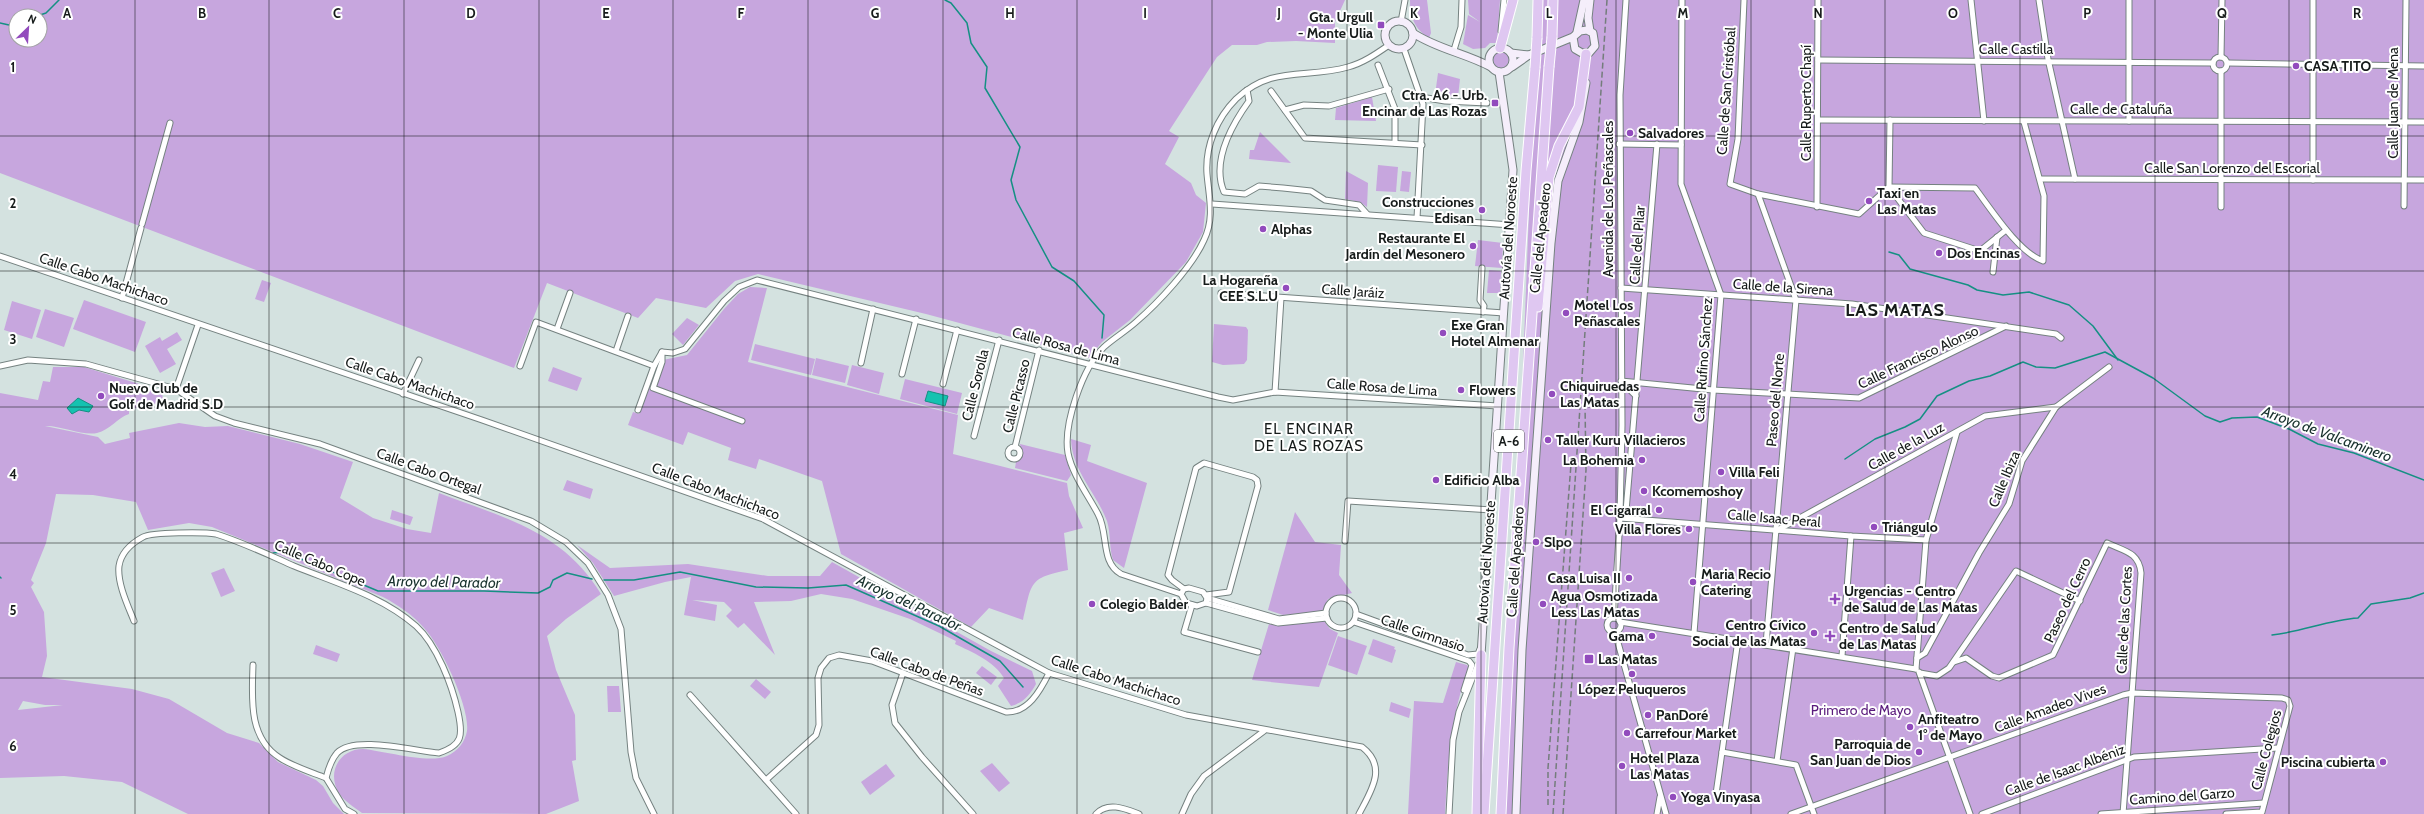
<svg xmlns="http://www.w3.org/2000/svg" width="2424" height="814" viewBox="0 0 2424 814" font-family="Cabin,sans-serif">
<rect width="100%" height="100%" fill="#d4e2e0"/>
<g fill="#c7a6de" fill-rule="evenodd">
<path d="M0,0H1345L1335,22V43L1296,41L1267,42L1257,45H1232L1217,57L1169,131L1179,137L1165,164L1191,183L1196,195L1206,203L1203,232L1186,262L1130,320L1102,342L1089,358L926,314L758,274L735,281L706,308L656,298L638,318L547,283L514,368L0,173ZM16,16H40V40H16Z"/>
<path d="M1410,0H1427L1431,33L1429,38C1414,29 1410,16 1410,0Z"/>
<path d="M1468,0H1500L1497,43H1490L1485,48L1473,49L1463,44L1468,15L1480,22L1469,14Z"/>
<path d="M1537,0H2424V814H1506Z"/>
<circle cx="1501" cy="60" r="8"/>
<path d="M1438,73L1460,79L1458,97L1435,95Z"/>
<path d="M1372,97L1376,121L1335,120L1336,108Z"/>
<path d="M1260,132L1291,163L1249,159L1250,150H1254Z"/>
<path d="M1378,165L1398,167L1396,192L1376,191Z"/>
<path d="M1346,171L1368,183L1367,207L1360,202L1345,199Z"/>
<path d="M1402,171L1411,172L1409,192L1400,191Z"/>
<path d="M1478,240L1503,243L1502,268L1475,266Z"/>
<path d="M1489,270L1501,271L1500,293H1487Z"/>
<path d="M262,280L271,283L264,302L255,299Z"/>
<path d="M750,287L767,288L748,362L958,415L953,454L1067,483L1069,496L1083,528L1064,533L1068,570C1028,578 1032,583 1023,620L989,608L971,627L841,554L822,481L759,459L756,469L728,460L731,448L688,432L683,445L628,425L633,412L639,414L658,361L687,355L724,309L738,294Z"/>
<path d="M84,300L146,322L135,352L73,329Z"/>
<path d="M12,301L41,310L32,339L4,330Z"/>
<path d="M45,309L74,318L64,347L36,337Z"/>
<path d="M687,318L699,325L683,345L672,334Z"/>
<path d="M1214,324L1246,327L1248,330L1247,360L1244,364L1223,365L1212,362Z"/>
<path d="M177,332L182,340L167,349L176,364L160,373L145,346L160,337L162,341Z"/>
<path d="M755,344L815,359L811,375L751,360Z"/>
<path d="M816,358L849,366L845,383L812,375Z"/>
<path d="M852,365L884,373L879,394L847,385Z"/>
<path d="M53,367H84L162,391L163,402L129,410V414C117,418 110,430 97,433C83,436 59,425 45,426L98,437L105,444L130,438L129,433L179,423L205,427L228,426L300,444L353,462L340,498L373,518L407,529L431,533L439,493C504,518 563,531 601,594L566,619L547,636L556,670L575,715L576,760L572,761L579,801L546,814L362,813C354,807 344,801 339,793C326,772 340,749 363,749C385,751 428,764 447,756C458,751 465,742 467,731C470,707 441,646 424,628C413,615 398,605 383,597L212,527L189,523L148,530L136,502L93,495L56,494L46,543L31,580L34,583L31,587L44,612L47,656L42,677L132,689L169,699L227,733L259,743L278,762L316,780L323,786L333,803L344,814H188L122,782L64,776L0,778V393L38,400L43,381L50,382ZM23,701L45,705H63L18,710Z"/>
<path d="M553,367L582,378L577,391L548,381Z"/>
<path d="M905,379L962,393L957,414L900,399Z"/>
<path d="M1071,439L1091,445L1087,461L1147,483L1124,568L1113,560C1109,548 1111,534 1107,521C1096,492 1072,471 1071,439Z"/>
<path d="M1020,444L1065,455L1071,475L1067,481L1015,468L1016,462L1022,456Z"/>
<path d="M567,480L593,489L590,499L563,490Z"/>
<path d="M392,510L413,517L410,525L390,519Z"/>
<path d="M1295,512L1315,542L1341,545L1339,575L1352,593L1328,599L1323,611L1283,615L1268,610Z"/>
<path d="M577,545L610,568L688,564L768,576H820L832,562L991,651L1032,671L1036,684C1030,695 1023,703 1011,706L998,686L1004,678C994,661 972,652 955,644L956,641L910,619L852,599L821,594L791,601L754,602L775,655L744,623L738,628L726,616L732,610L724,602L692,600L717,605L715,621L684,615L691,577L665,582L614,596L593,563Z"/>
<path d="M224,568L235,591L221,597L211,573Z"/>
<path d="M1324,621L1330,629L1338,633L1319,687L1252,680L1269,624L1278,626Z"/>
<path d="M1338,636L1367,646L1357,675L1328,665Z"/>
<path d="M1373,639L1395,647L1394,649L1396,650L1392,663L1368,654Z"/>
<path d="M316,645L340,654L337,662L313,654Z"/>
<path d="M1456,662L1467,665L1469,668C1450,715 1448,765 1445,814H1408L1414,701L1443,703Z"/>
<path d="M982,666L997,677L991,685L976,673Z"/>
<path d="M756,679L771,692L765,699L750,686Z"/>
<path d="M607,686H619L621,712H608Z"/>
<path d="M1391,702L1411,709L1409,718L1389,711Z"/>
<path d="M992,763L1010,783L999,792L980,771Z"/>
<path d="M886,764L895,776L870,795L861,782Z"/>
</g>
<g fill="#15c2b0" stroke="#159083">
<path d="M928,391L948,396L945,406L925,401Z"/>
<path d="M78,398L93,406L89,412L79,410L72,414L67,408Z"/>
</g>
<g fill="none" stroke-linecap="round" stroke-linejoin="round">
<g stroke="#159083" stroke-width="1.5">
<path d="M945,0L951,3L967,23L971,43L987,67L985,88L1020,147L1011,180L1016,200L1052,267L1074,281L1104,315L1102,338"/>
<path d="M37,16L46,13L59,0"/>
<path d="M0,23L9,25L16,23"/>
<path d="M1889,252L1899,255L1910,269L1968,285L1977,290L2003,295L2029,292L2069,305L2093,326L2118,360"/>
<path d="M1845,459L1875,439L1905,427L1920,419L1937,396L1969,381L1990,376L2023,362L2036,367L2055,368L2105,352L2153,378L2205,416L2220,422L2232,418L2257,417L2289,429L2318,444L2354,453L2424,480"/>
<path d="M273,553L282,552L309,562L378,591H484L538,593L550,587L553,580L567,573L592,579"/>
<path d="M0,577L1,578"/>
<path d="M604,580H634L680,572L756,587L808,588L846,585L939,626L1000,661L1023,687"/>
<path d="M2272,635C2301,632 2328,620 2358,618L2371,604L2410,598L2424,593"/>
</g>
<g stroke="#758280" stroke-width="7">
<g id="street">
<path d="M1682,0L1681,184L1721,295L1694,633"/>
<path d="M1744,0L1738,139L1730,184L1758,194L1859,214L1889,187L1975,188C1991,209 2018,252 2043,261L2044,196L2024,122"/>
<path d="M1971,0L1984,121"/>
<path d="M2039,0L2048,59L2075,179"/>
<path d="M1401,22L1405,0"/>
<path d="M1501,31L1504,0"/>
<path d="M1404,49L1423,104L1417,218"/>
<path d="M1454,50L1461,27L1462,0"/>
<circle cx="2220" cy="64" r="7"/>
<path d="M2221,57L2222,0"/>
<path d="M1818,60L2213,63"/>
<path d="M2228,63L2424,66"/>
<path d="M1378,65L1395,109V143"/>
<path d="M2221,71V207"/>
<path d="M1247,90L1249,101C1231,126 1211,161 1224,192L1245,194L1259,186L1283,188L1311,191L1325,200L1359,205L1367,214"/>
<path d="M1271,91L1305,138L1422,145"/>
<path d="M1421,97L1445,101L1487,103"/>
<path d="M1285,110L1304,105L1329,106L1389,89"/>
<path d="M1818,120L2424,122"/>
<path d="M2129,121V0"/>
<path d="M1619,144L1681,145"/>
<path d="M2040,179L2424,180"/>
<path d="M2313,180V0"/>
<path d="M1889,187L1924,233L1980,251L2006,230"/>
<path d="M1889,187L1890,120"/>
<path d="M1758,194L1796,300L1766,644"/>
<path d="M1212,204L1511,225"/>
<path d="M2404,206L2406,0"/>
<path d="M1817,207L1818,0"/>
<path d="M142,224L170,123"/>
<path d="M0,256L482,420L763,519L1049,673L1186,715L1362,747C1388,767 1371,791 1359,814"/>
<path d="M1482,268L1480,300L1484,306L1483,312"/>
<path d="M1993,272L1997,237"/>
<path d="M1621,288L1852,304L2056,334L2061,338"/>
<path d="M1221,293L1504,313"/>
<path d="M122,298L141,228"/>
<path d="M557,329L570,293"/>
<path d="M616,351L628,316"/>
<path d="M662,352L673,353L685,349L724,301L739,287L757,280L1218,397L1233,400L1275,392L1498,406"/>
<path d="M662,353V362L653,388L742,421"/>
<path d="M861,363L873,309"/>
<path d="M0,366L28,360L86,364L176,389L215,416L234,423L320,444L531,521L566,542L588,563L608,595L621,629L631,752L636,778L654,814"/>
<path d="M520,366L536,322L654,366L662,352"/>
<path d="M902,374L916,319"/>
<path d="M1621,381L1713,390L1859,398L2006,326"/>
<path d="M943,384L957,330"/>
<path d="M1622,387L1630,390L1636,396"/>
<path d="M176,389L198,325"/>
<path d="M1275,392L1281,298"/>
<path d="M403,394L419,360"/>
<path d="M638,410L654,366"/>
<path d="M974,436L999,340"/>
<circle cx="1014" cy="453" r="6"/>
<path d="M1015,447L1039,350"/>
<path d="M1620,518L1626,511L1657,144"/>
<path d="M1620,518L1851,536L1926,540"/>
<path d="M1776,531L1985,416L2056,407"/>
<path d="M1345,541L1348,501L1492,510"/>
<path d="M1189,588L1203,592L1207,598L1206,603L1197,606L1186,603L1181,594L1184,589Z"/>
<path d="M1184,589L1172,580L1168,575L1196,468L1204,463L1253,477L1257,480L1258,486L1229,592L1206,595"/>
<path d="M1181,594L1121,574C1100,562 1109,534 1098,514C1088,495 1072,474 1068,453C1063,424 1083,367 1104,347C1114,338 1126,331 1136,322C1158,303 1192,267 1204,240C1215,217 1209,198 1207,174C1205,146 1217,118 1236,99C1272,65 1306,79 1348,67C1363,63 1376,54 1389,45"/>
<path d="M1207,598L1279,619L1326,613"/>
<circle cx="1341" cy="613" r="15"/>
<path d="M1206,603L1278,623L1327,618"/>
<path d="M1192,605L1184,632L1258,652"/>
<path d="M1356,614L1468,655L1478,654L1480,649"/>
<circle cx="1614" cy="625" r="7"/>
<path d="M1614,618L1620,518L1622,425L1620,95L1626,0"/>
<path d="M134,621C128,606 117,583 119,566C121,553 132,543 143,537C152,532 205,532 216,534C242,542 269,555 294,566C336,583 382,596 416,626C437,645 452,685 458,712C463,735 463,745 439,753C414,751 354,735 337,753C331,760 328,770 326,778L345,809L354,814"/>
<path d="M1354,622L1469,661L1472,665L1464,690"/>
<path d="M1620,622L1916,669"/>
<path d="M1615,632L1666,814"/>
<path d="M1842,656L1851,536"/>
<path d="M1917,658L1925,653L1979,553L2009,504L2022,461L2056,407L2109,367"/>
<path d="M1954,662L1966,658L1992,676L1999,678L2053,655L2107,543C2124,551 2139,552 2141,573L2123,814"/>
<path d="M253,665C252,698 248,738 280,758C294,767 311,772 326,778"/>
<path d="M1916,669L1926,540L1957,432"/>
<path d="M1919,672L1970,814"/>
<path d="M903,673L892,705L895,723L922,757L973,814"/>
<path d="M1920,673L1937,676L1949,668L2016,571L2080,601"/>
<path d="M690,695L796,814"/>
<path d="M1722,752L1796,765L1814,814"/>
<path d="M1777,761L1793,648"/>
<path d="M766,780L816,735L819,725L818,678L821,668L829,658L839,655L872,661L1006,712C1028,713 1040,691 1049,673"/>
<path d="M1716,794L1738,640"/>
<path d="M1096,814C1108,801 1126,809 1139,814"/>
<path d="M1182,814L1191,794L1204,776L1264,731"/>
<path d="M1449,814L1453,740L1459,712L1478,664"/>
<path d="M1657,814L1660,797"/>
<path d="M1791,814L2123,695L2132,693L2282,698L2288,700L2290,706L2262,812L2226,814"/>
<path d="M1982,814L2134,757L2278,748"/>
<path d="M2101,814L2264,803"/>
</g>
</g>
<g stroke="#758280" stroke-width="9">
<g id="secondary">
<path d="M1590,0L1588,18L1590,31"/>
<circle cx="1399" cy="35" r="14"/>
<path d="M1577,32L1584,0"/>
<path d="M1413,33C1437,49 1465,53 1491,67"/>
<circle cx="1501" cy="60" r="12"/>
<path d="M1511,53L1529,55"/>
<path d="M1512,67L1529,55L1573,37L1580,31L1587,30L1593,33L1595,46L1589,53H1582L1575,49L1573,37"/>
<path d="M1481,655L1513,170L1499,72"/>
<path d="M1516,814L1522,650L1551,243L1558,181L1579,122L1586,83"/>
</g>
</g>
<g stroke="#fff" stroke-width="11">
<g id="highway">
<path d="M1552,37L1553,0"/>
<path d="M1537,38L1538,0"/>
<path d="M1500,48L1513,0"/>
<path d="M1538,307L1549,177L1559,146L1579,107L1586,54"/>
<path d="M1477,814L1481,655"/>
<path d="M1484,814L1526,171L1535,68"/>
<path d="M1501,814L1509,648L1549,67"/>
</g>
</g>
<use href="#street" stroke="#fff" stroke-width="5"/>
<use href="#secondary" stroke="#f5eefb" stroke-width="7"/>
<use href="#highway" stroke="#dfc7f1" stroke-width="9"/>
<g stroke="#747d7c" stroke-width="1.5" stroke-dasharray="6 3" stroke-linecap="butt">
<path d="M1548,805V768L1571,464"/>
<path d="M1553,814L1607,0"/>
<path d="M1563,814L1586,470L1585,405"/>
</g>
<g stroke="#fff" stroke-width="11" stroke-linecap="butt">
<g id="highway-bridge">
<path d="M1549,67L1552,37"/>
<path d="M1535,68L1537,38"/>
</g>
</g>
<use href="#highway-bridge" stroke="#dfc7f1" stroke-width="9"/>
</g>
<path fill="none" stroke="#161b1a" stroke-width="1" stroke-opacity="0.55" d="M135,0V814M269,0V814M404,0V814M539,0V814M673,0V814M808,0V814M943,0V814M1077,0V814M1212,0V814M1347,0V814M1481,0V814M1616,0V814M1751,0V814M1885,0V814M2020,0V814M2155,0V814M2289,0V814M0,136H2424M0,271H2424M0,407H2424M0,543H2424M0,678H2424"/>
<g fill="#924bbd" stroke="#fff" stroke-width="1.5">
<rect x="1377" y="21" width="8" height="8" rx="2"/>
<circle cx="2296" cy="66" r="4"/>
<rect x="1491" y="99" width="8" height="8" rx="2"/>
<circle cx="1630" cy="133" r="4"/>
<circle cx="1869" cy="201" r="4"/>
<circle cx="1482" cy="210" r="4"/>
<circle cx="1263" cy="229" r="4"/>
<circle cx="1473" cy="246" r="4"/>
<circle cx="1939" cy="253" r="4"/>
<circle cx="1286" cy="288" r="4"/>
<circle cx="1566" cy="313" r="4"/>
<circle cx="1443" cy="333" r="4"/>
<circle cx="1461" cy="390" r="4"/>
<circle cx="1552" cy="394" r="4"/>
<circle cx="101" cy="396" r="4"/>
<circle cx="1548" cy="440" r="4"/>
<circle cx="1642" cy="460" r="4"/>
<circle cx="1721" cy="472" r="4"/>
<circle cx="1436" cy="480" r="4"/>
<circle cx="1644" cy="491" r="4"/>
<circle cx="1659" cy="510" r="4"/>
<circle cx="1874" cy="527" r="4"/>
<circle cx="1689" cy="529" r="4"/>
<circle cx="1536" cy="542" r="4"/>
<circle cx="1629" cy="578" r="4"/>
<circle cx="1693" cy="582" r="4"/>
<path d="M1833 593h4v4h4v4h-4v4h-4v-4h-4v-4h4z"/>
<circle cx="1092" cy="604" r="4"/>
<circle cx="1543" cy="604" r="4"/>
<circle cx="1814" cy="633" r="4"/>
<circle cx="1652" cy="636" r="4"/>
<path d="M1828 630h4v4h4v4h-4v4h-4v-4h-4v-4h4z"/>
<rect x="1584" y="654" width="10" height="10" rx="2"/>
<circle cx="1632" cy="674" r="4"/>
<circle cx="1648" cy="715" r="4"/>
<circle cx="1910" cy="727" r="4"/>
<circle cx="1627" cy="733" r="4"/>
<circle cx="1919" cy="752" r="4"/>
<circle cx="2383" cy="762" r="4"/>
<circle cx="1622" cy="766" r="4"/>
<circle cx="1673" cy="797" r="4"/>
</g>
<g text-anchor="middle" stroke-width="4" stroke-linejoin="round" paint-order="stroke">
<rect fill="#fff" stroke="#5c5f5f" stroke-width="1" x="1494" y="430" width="30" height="22" rx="3"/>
<g font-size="13" font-weight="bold" fill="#161b1a">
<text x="1509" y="446">A-6</text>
</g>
<g font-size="14" font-weight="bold" fill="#161b1a" stroke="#fff" text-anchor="start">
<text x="1373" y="22" text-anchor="end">Gta. Urgull<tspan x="1373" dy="16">- Monte Ulia</tspan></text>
<text x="2304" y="71">CASA TITO</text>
<text x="1487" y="100" text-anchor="end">Ctra. A6 - Urb.<tspan x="1487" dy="16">Encinar de Las Rozas</tspan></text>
<text x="1638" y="138">Salvadores</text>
<text x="1877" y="198">Taxi en<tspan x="1877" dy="16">Las Matas</tspan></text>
<text x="1474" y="207" text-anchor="end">Construcciones<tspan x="1474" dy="16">Edisan</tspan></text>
<text x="1271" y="234">Alphas</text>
<text x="1465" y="243" text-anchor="end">Restaurante El<tspan x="1465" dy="16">Jardín del Mesonero</tspan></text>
<text x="1947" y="258">Dos Encinas</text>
<text x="1278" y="285" text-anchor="end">La Hogareña<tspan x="1278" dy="16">CEE S.L.U</tspan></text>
<text x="1574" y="310">Motel Los<tspan x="1574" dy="16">Peñascales</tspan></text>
<text x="1451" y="330">Exe Gran<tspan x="1451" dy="16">Hotel Almenar</tspan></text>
<text x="1560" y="391">Chiquiruedas<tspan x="1560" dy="16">Las Matas</tspan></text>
<text x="109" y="393">Nuevo Club de<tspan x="109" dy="16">Golf de Madrid S.D</tspan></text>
<text x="1469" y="395">Flowers</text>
<text x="1556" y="445">Taller Kuru Villacieros</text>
<text x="1634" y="465" text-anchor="end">La Bohemia</text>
<text x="1729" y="477">Villa Feli</text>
<text x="1444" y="485">Edificio Alba</text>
<text x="1652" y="496">Kcomemoshoy</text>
<text x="1651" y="515" text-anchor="end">El Cigarral</text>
<text x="1882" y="532">Triángulo</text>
<text x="1681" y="534" text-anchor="end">Villa Flores</text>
<text x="1544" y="547">Slpo</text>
<text x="1701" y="579">Maria Recio<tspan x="1701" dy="16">Catering</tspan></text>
<text x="1621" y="583" text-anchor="end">Casa Luisa II</text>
<text x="1844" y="596">Urgencias - Centro<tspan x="1844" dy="16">de Salud de Las Matas</tspan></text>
<text x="1551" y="601">Agua Osmotizada<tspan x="1551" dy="16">Less Las Matas</tspan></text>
<text x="1100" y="609">Colegio Balder</text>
<text x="1806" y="630" text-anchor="end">Centro Cívico<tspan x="1806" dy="16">Social de las Matas</tspan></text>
<text x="1839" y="633">Centro de Salud<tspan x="1839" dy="16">de Las Matas</tspan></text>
<text x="1644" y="641" text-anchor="end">Gama</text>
<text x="1598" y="664">Las Matas</text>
<text x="1632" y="694" text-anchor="middle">López Peluqueros</text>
<text x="1656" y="720">PanDoré</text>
<text x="1918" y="724">Anfiteatro<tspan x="1918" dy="16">1° de Mayo</tspan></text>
<text x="1635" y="738">Carrefour Market</text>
<text x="1911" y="749" text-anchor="end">Parroquia de<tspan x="1911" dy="16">San Juan de Dios</tspan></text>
<text x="1630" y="763">Hotel Plaza<tspan x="1630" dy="16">Las Matas</tspan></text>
<text x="2375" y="767" text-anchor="end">Piscina cubierta</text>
<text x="1681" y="802">Yoga Vinyasa</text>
</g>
<g font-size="14" fill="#161b1a" stroke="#fff">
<text x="2016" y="54">Calle Castilla</text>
<text transform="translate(1726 91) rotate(-86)" y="5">Calle de San Cristóbal</text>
<text transform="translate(1806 103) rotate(-90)" y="5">Calle Ruperto Chapí</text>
<text transform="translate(2393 103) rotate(-90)" y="5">Calle Juan de Mena</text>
<text x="2121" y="114">Calle de Cataluña</text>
<text x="2232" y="173">Calle San Lorenzo del Escorial</text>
<text transform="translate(1608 199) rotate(-90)" y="5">Avenida de Los Peñascales</text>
<text transform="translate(1508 238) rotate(-86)" y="5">Autovía del Noroeste</text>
<text transform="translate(1540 238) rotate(-84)" y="5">Calle del Apeadero</text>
<text transform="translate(1637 245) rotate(-86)" y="5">Calle del Pilar</text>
<text transform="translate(104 279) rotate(19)" y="5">Calle Cabo Machichaco</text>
<text transform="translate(1783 287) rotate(4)" y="5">Calle de la Sirena</text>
<text transform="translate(1353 291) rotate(4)" y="5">Calle Jaráiz</text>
<text transform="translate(1066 346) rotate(15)" y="5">Calle Rosa de Lima</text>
<text transform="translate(1918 357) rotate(-25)" y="5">Calle Francisco Alonso</text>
<text transform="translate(1703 360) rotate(-86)" y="5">Calle Rufino Sánchez</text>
<text transform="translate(410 383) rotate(19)" y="5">Calle Cabo Machichaco</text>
<text transform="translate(975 385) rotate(-76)" y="5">Calle Sorolla</text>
<text transform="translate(1382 387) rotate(4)" y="5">Calle Rosa de Lima</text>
<text transform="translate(1016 396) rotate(-76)" y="5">Calle Picasso</text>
<text transform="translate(1775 400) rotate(-85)" y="5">Paseo del Norte</text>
<text transform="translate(1906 446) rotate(-29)" y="5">Calle de la Luz</text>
<text transform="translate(429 471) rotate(20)" y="5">Calle Cabo Ortegal</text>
<text transform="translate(2004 479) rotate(-67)" y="5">Calle Ibiza</text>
<text transform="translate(716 491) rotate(21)" y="5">Calle Cabo Machichaco</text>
<text transform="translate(1774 518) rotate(5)" y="5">Calle Isaac Peral</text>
<text transform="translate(1486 562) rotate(-86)" y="5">Autovía del Noroeste</text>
<text transform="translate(1515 562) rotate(-86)" y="5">Calle del Apeadero</text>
<text transform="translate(320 563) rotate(23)" y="5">Calle Cabo Cope</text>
<text transform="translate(2067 600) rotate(-65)" y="5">Paseo del Cerro</text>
<text transform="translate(2124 620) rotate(-87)" y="5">Calle de las Cortes</text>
<text transform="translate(1423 633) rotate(19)" y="5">Calle Gimnasio</text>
<text transform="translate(927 671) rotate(20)" y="5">Calle Cabo de Peñas</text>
<text transform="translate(1116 680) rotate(18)" y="5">Calle Cabo Machichaco</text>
<text transform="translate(2050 708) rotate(-20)" y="5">Calle Amadeo Vives</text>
<text transform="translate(2266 750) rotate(-75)" y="5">Calle Colegios</text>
<text transform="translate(2065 770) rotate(-20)" y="5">Calle de Isaac Albéniz</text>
<text transform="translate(2182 796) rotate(-4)" y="5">Camino del Garzo</text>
</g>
<g font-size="14" fill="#5a1b7c" stroke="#fff">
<text x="1861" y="715">Primero de Mayo</text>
</g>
<g font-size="15" letter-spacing="1" fill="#161b1a" stroke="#fff">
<text x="1309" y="434">EL ENCINAR<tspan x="1309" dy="17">DE LAS ROZAS</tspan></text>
</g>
<g font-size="15" font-style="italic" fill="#19322e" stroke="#fff">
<text transform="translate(2327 434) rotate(20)" y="5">Arroyo de Valcaminero</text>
<text transform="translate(444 582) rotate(1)" y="5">Arroyo del Parador</text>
<text transform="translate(909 603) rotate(25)" y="5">Arroyo del Parador</text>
</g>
<g font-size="18" font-weight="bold" letter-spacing="1" fill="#161b1a" stroke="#fff">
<text x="1895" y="316">LAS MATAS</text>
</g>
</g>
<g font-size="13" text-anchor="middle" font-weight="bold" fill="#161b1a" stroke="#fff" stroke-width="4" stroke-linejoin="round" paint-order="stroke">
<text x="67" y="18">A</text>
<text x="202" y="18">B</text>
<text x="337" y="18">C</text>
<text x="471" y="18">D</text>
<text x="606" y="18">E</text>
<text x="741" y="18">F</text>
<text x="875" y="18">G</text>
<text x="1010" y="18">H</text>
<text x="1145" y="18">I</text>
<text x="1279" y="18">J</text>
<text x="1414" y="18">K</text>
<text x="1549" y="18">L</text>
<text x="1683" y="18">M</text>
<text x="1818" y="18">N</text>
<text x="1953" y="18">O</text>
<text x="2087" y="18">P</text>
<text x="2222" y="18">Q</text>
<text x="2357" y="18">R</text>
<text x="13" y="72">1</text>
<text x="13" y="208">2</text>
<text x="13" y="344">3</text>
<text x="13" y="479">4</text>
<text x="13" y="615">5</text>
<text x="13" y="751">6</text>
</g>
<g transform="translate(28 28) rotate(25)"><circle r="19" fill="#ffffff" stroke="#a2a4a3"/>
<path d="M0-3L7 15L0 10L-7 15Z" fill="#924bbd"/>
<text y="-6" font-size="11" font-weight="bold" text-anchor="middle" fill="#161b1a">N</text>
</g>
</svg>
